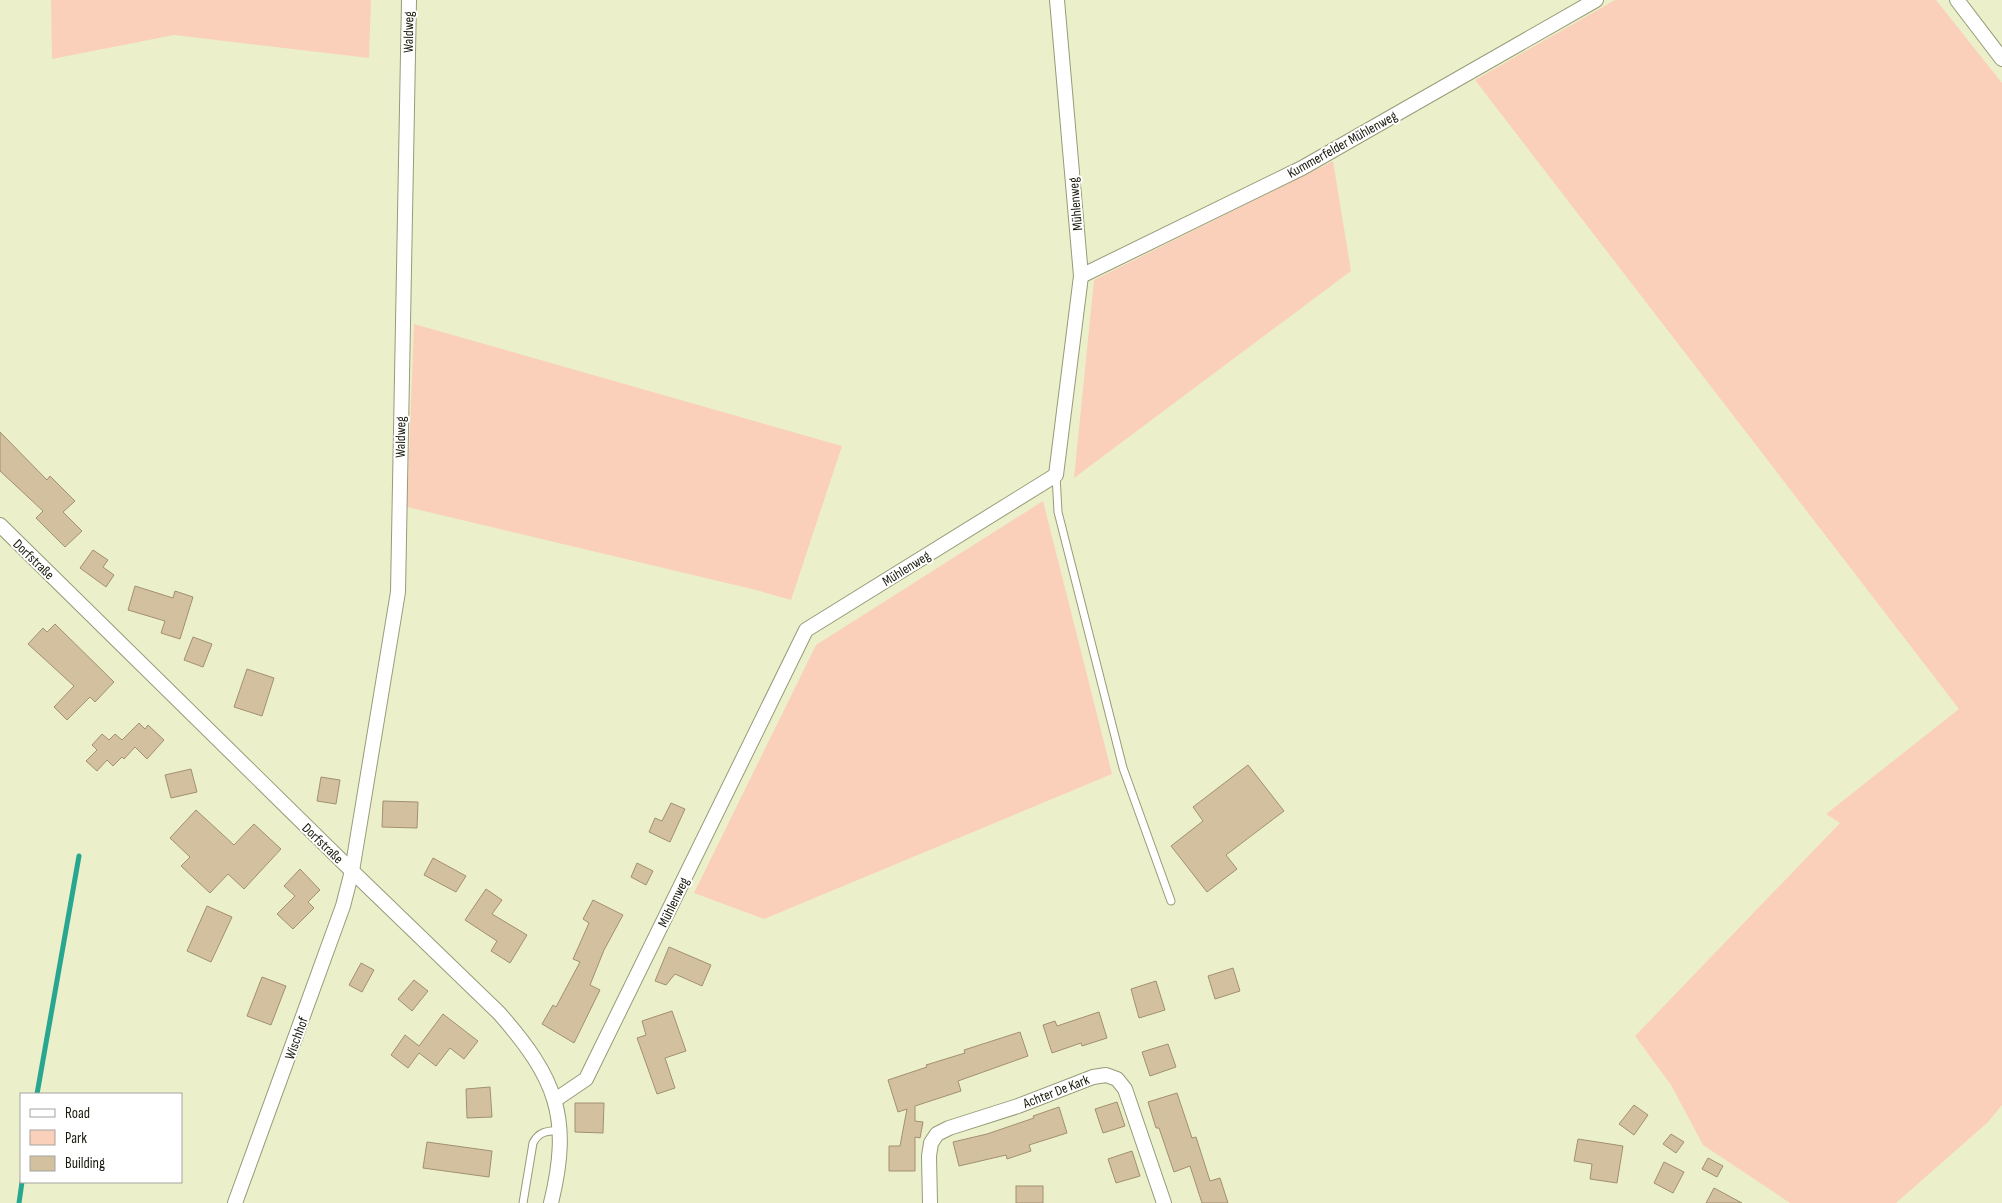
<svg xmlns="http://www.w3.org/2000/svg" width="2002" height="1203" viewBox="0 0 2002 1203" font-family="'Sofia Sans Condensed',sans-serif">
<rect width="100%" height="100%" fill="#ebf0cb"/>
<g fill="#fbd0ba">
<path d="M51,0H371L369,58L174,35L52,59Z"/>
<path d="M1615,0H1936L2002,83V1105L1987,1123L1896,1203H1790L1703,1145L1671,1085L1635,1036L1840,823L1826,814L1959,709L1475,80Z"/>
<path d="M1333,161L1351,271L1074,478L1094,280Z"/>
<path d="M414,324L842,446L791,600L756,590L407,507Z"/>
<path d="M1043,501L1112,774L764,919L694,893L816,645Z"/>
</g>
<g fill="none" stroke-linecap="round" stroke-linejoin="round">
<g stroke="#28a690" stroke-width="5">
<path d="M37,1094L79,856"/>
<path d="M19,1203L22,1182"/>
</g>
</g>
<g fill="#d2c09f" stroke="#a29070">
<path d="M0,432L47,480L50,476L75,501L63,512L82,531L65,547L36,518L43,511L0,471Z"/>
<path d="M93,550L108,560L103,567L114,575L106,587L80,568Z"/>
<path d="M135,586L173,598L175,591L193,597L180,639L161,633L165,621L128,610Z"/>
<path d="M55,624L114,682L95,702L90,697L67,720L54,707L74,686L28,644L43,628L47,632Z"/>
<path d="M193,637L212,644L203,667L184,660Z"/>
<path d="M247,669L274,678L262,716L234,707Z"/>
<path d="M139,723L145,729L148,725L164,740L147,759L135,747L124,759L122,757L113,766L107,760L97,771L86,761L97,750L92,745L102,734L109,740L115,734L122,740Z"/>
<path d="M1248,765L1284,811L1226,855L1237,869L1207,892L1171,846L1203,821L1193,807Z"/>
<path d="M191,769L197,792L171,798L165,775Z"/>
<path d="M321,777L340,780L336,804L317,801Z"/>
<path d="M383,801L418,802L417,828L382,827Z"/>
<path d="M671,803L685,809L670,842L649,832L655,818L662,821Z"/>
<path d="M196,810L234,845L254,824L281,849L244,889L228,874L210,893L181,866L190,857L170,838Z"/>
<path d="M433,858L466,876L456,892L424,875Z"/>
<path d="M637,863L653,871L646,885L631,877Z"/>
<path d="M300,869L320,890L308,902L314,908L293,929L277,914L295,896L284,886Z"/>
<path d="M486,889L502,900L492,914L527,935L510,963L491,951L497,941L465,920Z"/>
<path d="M593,900L623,915L604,950L590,985L600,990L574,1043L542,1024L553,1005L556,1007L580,962L573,959L589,923L583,919Z"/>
<path d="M207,906L232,917L211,962L187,951Z"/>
<path d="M669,947L711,965L702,986L675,974L666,985L655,981Z"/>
<path d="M361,963L374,970L362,992L349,985Z"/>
<path d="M1233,968L1240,991L1215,999L1208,976Z"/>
<path d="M262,977L286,986L271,1025L247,1016Z"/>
<path d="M414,980L428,991L412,1011L398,999Z"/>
<path d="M1156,981L1165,1010L1139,1018L1131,989Z"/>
<path d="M672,1011L686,1051L665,1058L675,1088L657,1094L637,1038L646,1035L642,1021Z"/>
<path d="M1099,1012L1107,1038L1082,1046L1081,1043L1052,1053L1043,1025L1055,1021L1057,1026Z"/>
<path d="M443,1014L478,1041L464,1059L450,1048L436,1066L419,1053L408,1068L391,1055L405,1035L419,1046Z"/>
<path d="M1020,1032L1028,1056L958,1081L961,1091L915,1106V1121L923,1122L920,1138L915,1137V1171H889V1146H900L907,1109L898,1112L888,1080L927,1067L926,1065L965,1053L964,1050Z"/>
<path d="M1168,1044L1176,1067L1150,1076L1142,1052Z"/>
<path d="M490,1087L492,1117L467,1118L466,1089Z"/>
<path d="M1177,1093L1192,1138L1196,1137L1210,1181L1220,1178L1228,1203H1202L1190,1166L1174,1172L1159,1128H1156L1148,1102Z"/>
<path d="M1117,1102L1125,1126L1103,1133L1095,1109Z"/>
<path d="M575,1103H604L603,1133L575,1132Z"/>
<path d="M1634,1105L1648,1115L1634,1135L1619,1124Z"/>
<path d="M1059,1107L1067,1133L1029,1145L1031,1151L1007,1159L1006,1155L959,1166L953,1142L987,1134L1034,1118L1033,1116Z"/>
<path d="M1671,1134L1684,1142L1676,1153L1663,1144Z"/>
<path d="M1578,1139L1623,1146L1617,1183L1590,1179L1592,1164L1574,1161Z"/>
<path d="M427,1142L492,1151L489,1177L423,1168Z"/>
<path d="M1132,1151L1140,1176L1116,1183L1108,1159Z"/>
<path d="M1708,1158L1723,1166L1717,1177L1702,1169Z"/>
<path d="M1664,1162L1684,1172L1673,1193L1654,1183Z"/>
<rect x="1016" y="1186" width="27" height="17"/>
<path d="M1714,1188L1742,1203H1706Z"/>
</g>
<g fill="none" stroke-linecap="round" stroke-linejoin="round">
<g stroke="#979b78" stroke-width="9">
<g id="service">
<path d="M1056,475L1058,512L1123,768L1171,901"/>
<path d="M523,1203L533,1143C539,1131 548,1131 560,1130"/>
</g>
</g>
<g stroke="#979b78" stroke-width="16">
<g id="minor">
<path d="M1957,0L2002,59"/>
<path d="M1081,276L1302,168L1596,0"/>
<path d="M0,525L352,871L499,1013C556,1078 572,1117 551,1203"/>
<path d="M555,1100L586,1079L806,630L1056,475L1081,276L1057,0"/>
<path d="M235,1203L343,906L352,871L398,592L409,0"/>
<path d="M930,1203L929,1156L931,1143L937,1134L949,1128L1018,1106L1093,1077L1106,1075L1117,1079L1125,1089L1164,1203"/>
</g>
</g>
<use href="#service" stroke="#fff" stroke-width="7"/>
<use href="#minor" stroke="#fff" stroke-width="14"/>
</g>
<g text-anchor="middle" stroke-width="4" stroke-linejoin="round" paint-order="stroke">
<g font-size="14" fill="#1a1b0e" stroke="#fff">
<text transform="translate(408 32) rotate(-89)" y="5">Waldweg</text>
<text transform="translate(1342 144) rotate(-29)" y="5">Kummerfelder Mühlenweg</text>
<text transform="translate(1075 204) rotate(-95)" y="5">Mühlenweg</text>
<text transform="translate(400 437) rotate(-89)" y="5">Waldweg</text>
<text transform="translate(34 559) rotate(44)" y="5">Dorfstraße</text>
<text transform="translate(906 568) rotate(-32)" y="5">Mühlenweg</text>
<text transform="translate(323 843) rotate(44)" y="5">Dorfstraße</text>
<text transform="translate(673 902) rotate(-64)" y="5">Mühlenweg</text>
<text transform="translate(296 1038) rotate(-70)" y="5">Wischhof</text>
<text transform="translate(1056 1091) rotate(-21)" y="5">Achter De Kark</text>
</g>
</g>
<rect x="20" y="1093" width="162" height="90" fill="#ffffff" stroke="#a3a49f"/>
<rect x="30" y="1109" width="25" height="8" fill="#ffffff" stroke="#a3a49f"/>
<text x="65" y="1118" font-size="15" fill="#1a1b0e">Road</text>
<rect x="30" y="1130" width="25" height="15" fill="#fbd0ba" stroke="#a3a49f"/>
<text x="65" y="1143" font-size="15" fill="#1a1b0e">Park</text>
<rect x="30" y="1156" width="25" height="15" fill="#d2c09f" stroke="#a3a49f"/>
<text x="65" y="1168" font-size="15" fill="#1a1b0e">Building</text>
</svg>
